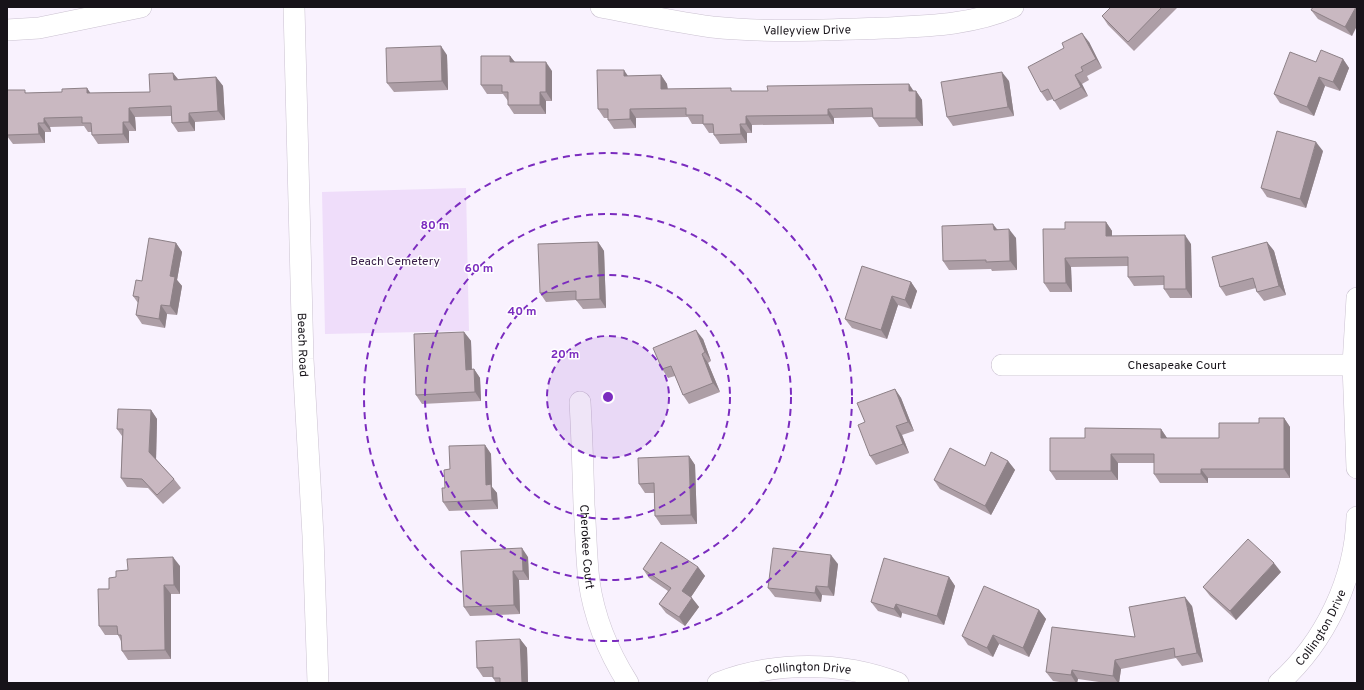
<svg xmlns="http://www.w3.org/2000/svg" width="1364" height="690" viewBox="0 0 1364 690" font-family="Overpass,sans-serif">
<rect width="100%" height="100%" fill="#f9f2fe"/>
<path fill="#efddfa" d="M466,188L469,331L325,334L322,192Z"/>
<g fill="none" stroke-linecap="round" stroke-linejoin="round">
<g stroke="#cbc2d1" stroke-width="22">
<g id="minor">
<path id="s1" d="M294,7L303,359L313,536L318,683"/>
<path id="s2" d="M601,7C637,14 675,22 712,27C769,33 828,30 885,28C928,26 973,25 1013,7"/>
<path d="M7,30L39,28L141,7"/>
<path d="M1357,298L1353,365L1357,468"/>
<path id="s3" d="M1002,365H1353"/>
<path id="s4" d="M580,402C582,436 583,471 584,505C586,531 586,556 589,581C594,617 609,653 628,683"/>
<path id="s5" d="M718,683C774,661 842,661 898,683"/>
<path id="s6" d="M1279,683C1325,642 1355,579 1357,517"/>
</g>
</g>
<use href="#minor" stroke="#fff" stroke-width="21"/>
</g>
<g fill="#ad9ea6">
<path d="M1111,7H1178L1134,51L1108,25L1102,16Z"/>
<path d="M1357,7L1352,36L1318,19L1311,10Z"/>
<path d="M1089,42L1102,68L1087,76L1089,80L1082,84L1088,96L1060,110L1053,99L1047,101L1041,92Z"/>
<path d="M447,55L448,90L394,92L387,83Z"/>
<path d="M510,56L515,62L552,71V101H546V114H514L508,105V101L503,94H487L481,85Z"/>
<path d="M1343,59L1349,68L1340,91L1325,86L1314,116L1280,103L1274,94L1316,62Z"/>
<path d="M173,73L178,79L216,77L223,86L225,120L195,122V131L178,132L172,123L171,116L135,117L136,131H129V143L98,144L92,135V132H88L84,126L50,127L51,132H45V143L13,144L7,136V90L28,93L62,92L87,88L90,93L150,92Z"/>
<path d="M661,75L667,84L668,89L733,91H916L922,100L923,126L879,127L873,118V117L834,118V124L752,125V133H747V143L720,144L714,135V133H709L703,124H692L688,117L636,118V128L614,129L608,120V118H604L598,109L628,76Z"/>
<path d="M1009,81L1014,116L953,126L947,117Z"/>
<path d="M1323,151L1306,208L1267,197L1261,188Z"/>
<path d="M1106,222L1112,231V236L1191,244L1192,298H1170L1164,289V285L1134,286L1128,277V266L1071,267L1072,292H1050L1044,283L1065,229Z"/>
<path d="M997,229L1016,238L1017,270L992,271L991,269L949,270L943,261Z"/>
<path d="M598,242L604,251L606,308L583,309L576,300L546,302L540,293Z"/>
<path d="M1267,242L1274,251L1286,295L1264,301L1257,292L1256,288L1226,296L1220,287Z"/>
<path d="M176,243L182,252L177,280L182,286L177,315L167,314L165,328L142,324L136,315L138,303L133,296L142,281Z"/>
<path d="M911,282L917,291L911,309L898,305L887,339L852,328L845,319Z"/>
<path d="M464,332L471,341L472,369H474L480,378L481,401L422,404L416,395Z"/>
<path d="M703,339L711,361L708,363L720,392L689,404L683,395L675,376L668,378L662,369Z"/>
<path d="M895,389L901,398L914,431L902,435L909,453L876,465L870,456L865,422Z"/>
<path d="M151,410L157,419L156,459L174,479L181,488L163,504L148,488L127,487L121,478L122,436L117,429Z"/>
<path d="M1284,418L1290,427V478H1208V483H1160L1154,474V463H1118V480H1056L1050,471L1085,438L1161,429L1167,438H1219L1259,423Z"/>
<path d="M485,445L491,454L492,487L497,493L498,509L449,511L443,502L445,488L450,469Z"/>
<path d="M689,456L695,465L697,524L661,525L655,516L654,493H645L639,484Z"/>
<path d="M1008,461L1015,470L991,515L940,489L934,480Z"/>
<path d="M528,557L529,580H519L520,614L470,616L464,607Z"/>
<path d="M838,564L834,596L822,595L821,602L775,597L768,588Z"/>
<path d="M180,566V594H171V659L128,660L122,651L121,641L118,635H105L99,626L109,589L116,577L128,570Z"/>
<path d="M698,567L705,576L691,597L699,607L685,626L666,613L659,604L668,591L649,578L643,569Z"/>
<path d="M1281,572L1236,620L1210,596L1203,587Z"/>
<path d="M949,577L955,586L944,625L902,613L901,618L878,611L871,602Z"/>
<path d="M1192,606L1203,662L1182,666L1176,658L1121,669L1119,683H1106L1078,679L1077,683H1066L1053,681L1046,672L1135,637Z"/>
<path d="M1039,610L1046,619L1029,657L999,644L993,657L968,645L962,636Z"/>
<path d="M520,639L527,648L528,683H496L493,678V677H483L477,668Z"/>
</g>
<g fill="#8d8187">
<path d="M1356,7H1357V26L1352,36L1345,27Z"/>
<path d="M1082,33L1089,42L1102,68L1096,59Z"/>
<path d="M441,46L447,55L448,90L442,81Z"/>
<path d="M510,56L517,65L510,62Z"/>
<path d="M1343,59L1349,68L1340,91L1333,82Z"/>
<path d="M546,62L552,71V101L546,92Z"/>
<path d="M624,70L630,79L624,76Z"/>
<path d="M1002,72L1009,81L1014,116L1008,107Z"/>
<path d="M173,73L180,82L174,80Z"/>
<path d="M661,75L667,84L668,98L661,89Z"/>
<path d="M1075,75L1082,84L1088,96L1081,87Z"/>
<path d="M216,77L223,86L225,120L218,111Z"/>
<path d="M1319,77L1325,86L1314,116L1307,107Z"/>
<path d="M909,84L915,93L909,91Z"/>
<path d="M87,88L93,97L87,93Z"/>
<path d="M916,91L922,100L923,126L916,118Z"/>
<path d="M540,92L546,101V114L540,105Z"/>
<path d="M129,108L135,117L136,131L129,122Z"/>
<path d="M630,109L636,118V128L630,119Z"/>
<path d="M828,109L834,118V124L828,115Z"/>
<path d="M189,113L195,122V131L189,122Z"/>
<path d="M746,116L752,125V133L746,124Z"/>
<path d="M44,118L50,127L51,132L44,123Z"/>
<path d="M123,122L129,131V143L123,134Z"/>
<path d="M38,123L45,132V143L39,134Z"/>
<path d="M740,124L747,133V143L741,134Z"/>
<path d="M1316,142L1323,151L1306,208L1300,199Z"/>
<path d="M1106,222L1112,231V245L1106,236Z"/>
<path d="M993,224L1000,233L994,230Z"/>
<path d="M1009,229L1016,238L1017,270L1010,261Z"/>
<path d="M1185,235L1191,244L1192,298L1186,289Z"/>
<path d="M598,242L604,251L606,308L600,299Z"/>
<path d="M1267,242L1274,251L1286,295L1279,286Z"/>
<path d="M176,243L182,252L177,280L182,286L177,315L170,306V276Z"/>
<path d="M1065,258L1071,267L1072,292L1066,283Z"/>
<path d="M911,282L917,291L911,309L905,300Z"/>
<path d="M892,296L898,305L887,339L881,330Z"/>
<path d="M161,305L167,314L165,328L159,319Z"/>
<path d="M696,330L703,339L711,361L705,352Z"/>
<path d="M464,332L471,341L472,379L466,370Z"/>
<path d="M702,354L708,363L720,392L713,383Z"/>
<path d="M474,369L480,378L481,401L475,392Z"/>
<path d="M895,389L901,398L914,431L908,422Z"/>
<path d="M151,410L157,419L156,461L149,452Z"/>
<path d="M1284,418L1290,427V478L1284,469Z"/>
<path d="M896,426L902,435L909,453L903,444Z"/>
<path d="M1161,429L1167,438H1161Z"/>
<path d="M485,445L491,454L492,487L497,493L498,509L492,500L486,485Z"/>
<path d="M1111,454L1118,463V480L1111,471Z"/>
<path d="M689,456L695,465L697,524L691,515Z"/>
<path d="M1008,461L1015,470L991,515L985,506Z"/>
<path d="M1201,469L1208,478V483L1201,474Z"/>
<path d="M522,548L528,557L529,580L523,571Z"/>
<path d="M831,555L838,564L834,596L828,587Z"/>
<path d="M173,557L180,566V594L174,585Z"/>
<path d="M1274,563L1281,572L1236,620L1230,611Z"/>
<path d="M698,567L705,576L689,600L682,591Z"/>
<path d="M513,571L519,580L520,614L514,605Z"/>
<path d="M949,577L955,586L944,625L937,616Z"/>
<path d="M164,585L171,594V659L165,650Z"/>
<path d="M816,586L822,595L821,602L815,593Z"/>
<path d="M1185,597L1192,606L1203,662L1197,653Z"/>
<path d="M692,598L699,607L685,626L679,617Z"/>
<path d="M896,604L902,613L901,618L894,609Z"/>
<path d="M1039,610L1046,619L1029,657L1023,648Z"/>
<path d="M993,635L999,644L993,657L987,648Z"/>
<path d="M520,639L527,648L528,683H522Z"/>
<path d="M1115,660L1121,669L1119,683H1118L1113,676Z"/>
<path d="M1072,670L1078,679L1077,683H1076L1071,675Z"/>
</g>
<g fill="#c9b8c1" stroke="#8d8187">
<path d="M1111,7H1162L1128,42L1102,16Z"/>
<path d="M1313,7H1356L1345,27L1311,10Z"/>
<path d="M1082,33L1096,59L1081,67L1083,71L1075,75L1081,87L1054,101L1048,89L1041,92L1028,67L1064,48L1062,43Z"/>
<path d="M441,46L442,81L387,83L386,48Z"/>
<path d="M1321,50L1343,59L1333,82L1319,77L1307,107L1274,94L1290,52L1316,62Z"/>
<path d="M481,56H510V62H546V92H540V105H508V92H502V85H481Z"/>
<path d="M597,70H624V76L661,75V89L731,88V91H768L767,86L909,84V91H916V118H873L872,108L828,109V115L746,116V124H740L741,134L714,135L713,124H703V115H686V108L630,109V119L608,120V109H598Z"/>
<path d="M1002,72L1008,107L947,117L941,82Z"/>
<path d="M173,73L174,80L216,77L218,111L189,113V122L172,123L171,106L129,108V122H123V134L92,135L91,123H82V117L44,118V123H38L39,134L7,135V90H25V93L62,92V89L87,88V93L150,92L149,74Z"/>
<path d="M1277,131L1316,142L1300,199L1261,188Z"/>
<path d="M1065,222H1106V236L1185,235L1186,289H1164V276L1128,277V257L1065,258L1066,283H1044L1043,229H1065Z"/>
<path d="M993,224L994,230L1009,229L1010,261L986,262V260L943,261L942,226Z"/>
<path d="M149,238L176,243L170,276L175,277L170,306L161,305L159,319L136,315L139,297L133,296L136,280L142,281Z"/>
<path d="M598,242L600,299L576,300V291L540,293L538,244Z"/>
<path d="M1267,242L1279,286L1257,292L1253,278L1220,287L1212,257Z"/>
<path d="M862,266L911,282L905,300L892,296L881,330L845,319Z"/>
<path d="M696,330L705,352L702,354L713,383L683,395L671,366L662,369L653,348Z"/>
<path d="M464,332L466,370L474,369L475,392L416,395L414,334Z"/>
<path d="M895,389L908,422L896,426L903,444L870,456L858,425L865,422L857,403Z"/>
<path d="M118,409L151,410L149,452L174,479L157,495L142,479L121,478L123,429H117Z"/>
<path d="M1259,418H1284V469H1201V474H1154V454H1111V471H1050V438H1085V428L1161,429V438H1219V423H1259Z"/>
<path d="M485,445L486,485L491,484L492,500L443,502L442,488H445L444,470L450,469L449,446Z"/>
<path d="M950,448L985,466L991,452L1008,461L985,506L934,480Z"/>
<path d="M689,456L691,515L655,516L654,483L639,484L638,458Z"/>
<path d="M1248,539L1274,563L1230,611L1203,587Z"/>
<path d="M661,542L698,567L682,591L692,598L679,617L659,604L671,588L643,569Z"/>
<path d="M522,548L523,571H513L514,605L464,607L461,551Z"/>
<path d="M773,548L831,555L828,587L816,586L815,593L768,588Z"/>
<path d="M173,557L174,585H164L165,650L122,651L121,635H118L117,626H99L98,589H109V578L116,577V571L128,570L127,559Z"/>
<path d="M884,558L949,577L937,616L896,604L894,609L871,602Z"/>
<path d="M984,586L1039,610L1023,648L993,635L987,648L962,636Z"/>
<path d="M1185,597L1197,653L1175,657L1174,648L1115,660L1113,676L1072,670L1071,675L1046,672L1052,627L1135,637L1129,607Z"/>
<path d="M520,639L522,683H500V678H493V667L477,668L476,641Z"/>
</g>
<circle cx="608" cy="397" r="61" fill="#7b2cbf" fill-opacity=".12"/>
<g fill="none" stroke="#7b2cbf" stroke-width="2" stroke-dasharray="7 5">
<circle cx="608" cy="397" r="61"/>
<circle cx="608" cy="397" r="122"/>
<circle cx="608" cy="397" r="183"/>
<circle cx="608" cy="397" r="244"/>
</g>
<g text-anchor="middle" stroke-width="3" stroke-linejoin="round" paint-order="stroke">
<g font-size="12" fill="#171319" stroke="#fff">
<text dy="4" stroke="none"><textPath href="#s2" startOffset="208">Valleyview Drive</textPath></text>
<text dy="4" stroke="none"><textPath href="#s1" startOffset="338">Beach Road</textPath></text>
<text dy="4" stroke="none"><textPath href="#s3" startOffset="175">Chesapeake Court</textPath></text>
<text dy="4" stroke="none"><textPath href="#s4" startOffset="145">Cherokee Court</textPath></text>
<text dy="4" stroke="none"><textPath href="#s6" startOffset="70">Collington Drive</textPath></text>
<text dy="4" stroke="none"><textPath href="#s5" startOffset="92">Collington Drive</textPath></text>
</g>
<g font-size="12" fill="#3a2049" stroke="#fff">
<text x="395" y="265">Beach Cemetery</text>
</g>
</g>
<circle cx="608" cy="397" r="6" fill="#7b2cbf" stroke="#fff" stroke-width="2"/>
<g font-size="12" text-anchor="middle" font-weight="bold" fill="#7b2cbf" stroke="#fff" stroke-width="3" stroke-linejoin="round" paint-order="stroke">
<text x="435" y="229">80 m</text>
<text x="479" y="272">60 m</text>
<text x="522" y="315">40 m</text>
<text x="565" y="358">20 m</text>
</g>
<rect width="1364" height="690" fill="none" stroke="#171319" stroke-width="16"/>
</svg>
